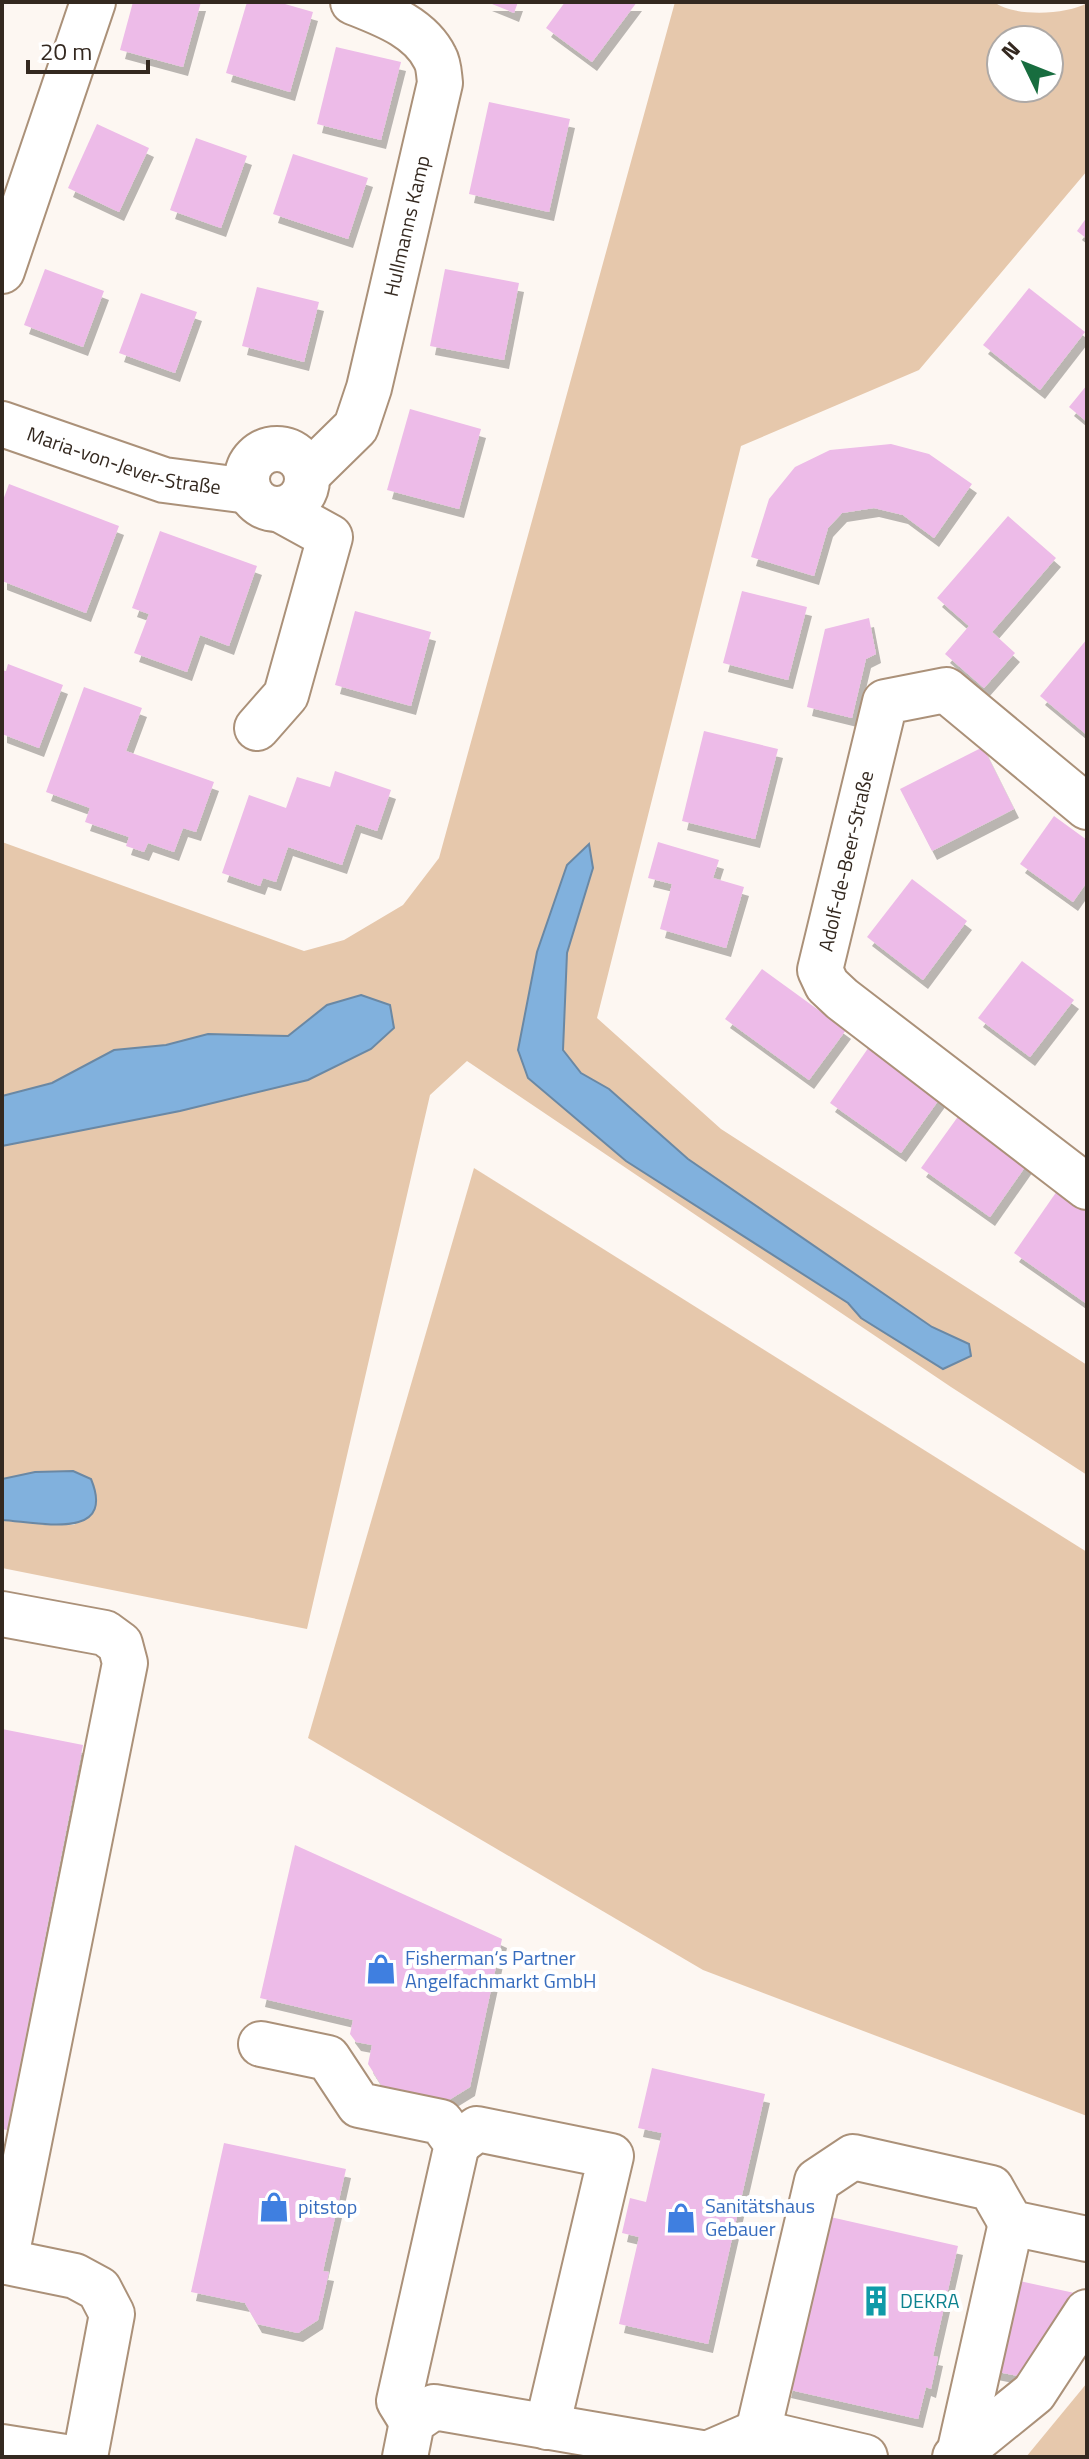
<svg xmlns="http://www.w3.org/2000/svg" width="1089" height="2459" viewBox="0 0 1089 2459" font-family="'Titillium Web',sans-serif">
<defs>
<filter id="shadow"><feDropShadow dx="5" dy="9" stdDeviation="0" flood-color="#0004"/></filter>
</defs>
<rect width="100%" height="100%" fill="#fdf7f2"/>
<g fill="#e6c8ac" fill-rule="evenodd">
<path d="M675,2H994C1013,17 1067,15 1087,3V171L919,370L741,446L597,1018L721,1129L1087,1365V1475L951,1387L467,1061L430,1095L307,1629L2,1568V1520L75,1525L35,1472L2,1479V1146L180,1111L308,1080L327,1005L288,1036L208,1034L166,1045L114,1050L52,1083L2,1096V842L304,951L344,940L403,905L439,858ZM1001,40H1049V88H1001ZM593,868L567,953L563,1050L581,1073L609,1089L688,1159L932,1327L969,1344L861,1318L848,1303L626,1161L518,1050Z"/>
<path d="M474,1168L1087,1552V2116L703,1970L308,1738Z"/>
<path d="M1087,2383V2457H1026Z"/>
</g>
<g fill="#81b1dd" stroke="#6a88a4" stroke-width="2">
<path d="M589,844L593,868L567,953L563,1050L581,1073L609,1089L688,1159L932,1327L969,1344L971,1356L943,1369L861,1318L848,1303L626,1161L528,1078L518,1050L537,952L567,865Z"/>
<path d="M361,995L390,1005L394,1028L371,1049L308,1080L180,1111L2,1146V1096L52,1083L114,1050L166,1045L208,1034L288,1036L327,1005Z"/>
<path d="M73,1471L91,1479C117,1542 37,1522 2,1520V1479L35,1472Z"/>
</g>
<g fill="#edbbe8" filter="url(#shadow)">
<path d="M133,2H201L183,67L120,50Z"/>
<path d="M247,2H278L313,12L290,92L226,73Z"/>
<path d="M487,2H518L514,13Z"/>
<path d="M565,2H637L592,62L546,28Z"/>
<path d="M336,47L401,62L381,140L317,124Z"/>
<path d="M489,102L570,119L549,212L469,194Z"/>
<path d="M97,124L149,148L119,212L68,188Z"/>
<path d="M196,138L247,156L221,228L170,210Z"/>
<path d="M293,154L368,178L348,239L273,214Z"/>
<path d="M1087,217V239L1077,231Z"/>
<path d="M45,269L104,291L83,347L24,325Z"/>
<path d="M445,269L519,283L504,360L430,346Z"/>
<path d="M257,287L319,302L304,362L242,346Z"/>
<path d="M1029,288L1085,332L1040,390L983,345Z"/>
<path d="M141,293L197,312L175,373L119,353Z"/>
<path d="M1087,385V422L1069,407Z"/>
<path d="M410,409L481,429L459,509L387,490Z"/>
<path d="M891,444L929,454L972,484L934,538L903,515L874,508L842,513L828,528L814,576L751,557L769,499L795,467L830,450Z"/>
<path d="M9,484L119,526L86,613L2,581V503Z"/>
<path d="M1008,516L1056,558L992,632L1015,653L984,688L945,654L969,626L937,598Z"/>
<path d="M160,531L257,566L229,646L200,635L187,672L134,653L149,614L132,608Z"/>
<path d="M742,591L807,607L788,680L723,663Z"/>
<path d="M355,611L431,632L411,706L335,685Z"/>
<path d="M869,618L876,654L866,659L852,718L807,707L825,629Z"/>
<path d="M1087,639V735L1040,696Z"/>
<path d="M8,664L63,685L39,748L2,734V670L6,671Z"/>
<path d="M84,687L142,708L126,751L214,782L196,832L183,828L174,852L148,843L144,852L126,846L129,837L85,822L90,808L46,792Z"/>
<path d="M704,731L778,749L755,839L682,821Z"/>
<path d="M983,747L1014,809L932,851L900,789Z"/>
<path d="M335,771L391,790L377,831L356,824L342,865L288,847L276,882L263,878L260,886L222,873L249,795L286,808L297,777L330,787Z"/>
<path d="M1054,816L1087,840V882L1073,902L1020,864Z"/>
<path d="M658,842L719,860L713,878L744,887L726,948L660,929L672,884L648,878Z"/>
<path d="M912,879L967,921L923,980L867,937Z"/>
<path d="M1022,961L1074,1000L1030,1057L978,1018Z"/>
<path d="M762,969L846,1030L809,1080L725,1019Z"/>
<path d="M871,1044L943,1094L901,1153L830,1103Z"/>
<path d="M962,1111L1030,1160L990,1217L921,1168Z"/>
<path d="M1057,1191L1087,1212V1304L1014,1253Z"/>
<path d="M2,1729L83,1745L7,2130L2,2129Z"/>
<path d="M295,1845L502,1939L470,2087L449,2100L382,2086L368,2064L372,2045L356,2042L350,2034L353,2020L260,1998Z"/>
<path d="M652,2068L765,2094L708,2344L619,2324L639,2237L622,2233L630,2198L646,2202L662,2133L638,2128Z"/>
<path d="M224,2143L346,2169L323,2271L329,2272L318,2320L298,2333L257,2324L245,2303L191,2292Z"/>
<path d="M826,2216L958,2246L933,2356L938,2357L931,2389L926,2387L918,2419L786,2389Z"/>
<path d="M1015,2280L1079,2294L1028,2378L993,2371Z"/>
</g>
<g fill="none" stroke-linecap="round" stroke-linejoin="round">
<g stroke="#ab9179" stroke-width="48">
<g id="minor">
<path d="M2,271L93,2"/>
<path id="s1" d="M2,424L164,480L249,491"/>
<circle cx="277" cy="479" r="30"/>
<path id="s2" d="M307,475L356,427L369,388L440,83C439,75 439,65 435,58C420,27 383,14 353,2"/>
<path d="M257,728L286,695L330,537L279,509"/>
<path d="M1087,807L946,690L885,702L820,970L827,985L842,999L1087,1187"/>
<path d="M2,1614L105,1633L120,1644L125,1663L5,2262"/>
<path d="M261,2044L328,2058L359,2105L441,2122L457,2144L399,2401L412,2422"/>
<path d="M457,2144L477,2129L611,2156L547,2427"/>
<path d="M2,2261L75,2276L99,2289L112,2314L85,2457"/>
<path d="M758,2432L817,2181L853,2157L991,2188L1011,2223L1087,2239"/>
<path d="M2,2447L65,2457"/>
<path d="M959,2454L1011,2223"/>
<path d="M405,2457L412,2422L434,2407L707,2454L758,2432L865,2457"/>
<path d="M955,2457L1034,2393L1087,2312"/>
</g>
</g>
<use href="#minor" stroke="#fff" stroke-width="44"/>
</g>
<defs>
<g id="shop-bare" transform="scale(2.4)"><path d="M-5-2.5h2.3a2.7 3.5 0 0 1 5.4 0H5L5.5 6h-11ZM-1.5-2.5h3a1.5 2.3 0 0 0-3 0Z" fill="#3f7fe0" stroke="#fff" stroke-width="2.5" paint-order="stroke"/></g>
<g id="building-bare" transform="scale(2.4)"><path d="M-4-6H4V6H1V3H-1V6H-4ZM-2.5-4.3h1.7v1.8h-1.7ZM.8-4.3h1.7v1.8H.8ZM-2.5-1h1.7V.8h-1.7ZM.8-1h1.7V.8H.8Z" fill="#0f9aa8" stroke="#fff" stroke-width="2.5" paint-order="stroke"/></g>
</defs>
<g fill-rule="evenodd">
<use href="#shop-bare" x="381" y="1969"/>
<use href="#shop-bare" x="274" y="2207"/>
<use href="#shop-bare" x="681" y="2218"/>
<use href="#building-bare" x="876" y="2301"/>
</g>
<g text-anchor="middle" stroke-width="8" stroke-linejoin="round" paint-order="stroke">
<g font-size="20" fill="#342920" stroke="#fff">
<text dy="7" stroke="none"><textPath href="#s2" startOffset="276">Hullmanns Kamp</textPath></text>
<text dy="7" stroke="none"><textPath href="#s1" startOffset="128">Maria-von-Jever-Straße</textPath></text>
<text transform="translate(846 861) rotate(-77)" y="7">Adolf-de-Beer-Straße</text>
</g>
<g font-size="20" fill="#366cbe" stroke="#fff" text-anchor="start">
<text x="405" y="1965">Fisherman‘s Partner<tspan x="405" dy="23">Angelfachmarkt GmbH</tspan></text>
<text x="705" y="2213">Sanitätshaus<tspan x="705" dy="23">Gebauer</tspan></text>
<text x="298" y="2214">pitstop</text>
</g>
<g font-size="20" fill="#0d838f" stroke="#fff" text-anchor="start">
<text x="900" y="2308">DEKRA</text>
</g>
</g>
<rect width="1089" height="2459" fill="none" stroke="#342920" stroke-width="8"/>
<g transform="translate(1025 64) rotate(313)"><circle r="38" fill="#ffffff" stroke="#aea9a6" stroke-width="2"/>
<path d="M0-6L14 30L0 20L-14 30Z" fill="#186d3f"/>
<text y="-12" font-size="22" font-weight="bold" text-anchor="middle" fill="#342920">N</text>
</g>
<path d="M28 60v12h120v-12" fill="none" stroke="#342920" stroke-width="4"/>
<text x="40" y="60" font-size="24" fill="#342920" stroke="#ffffff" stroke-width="6" paint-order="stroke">20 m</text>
</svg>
